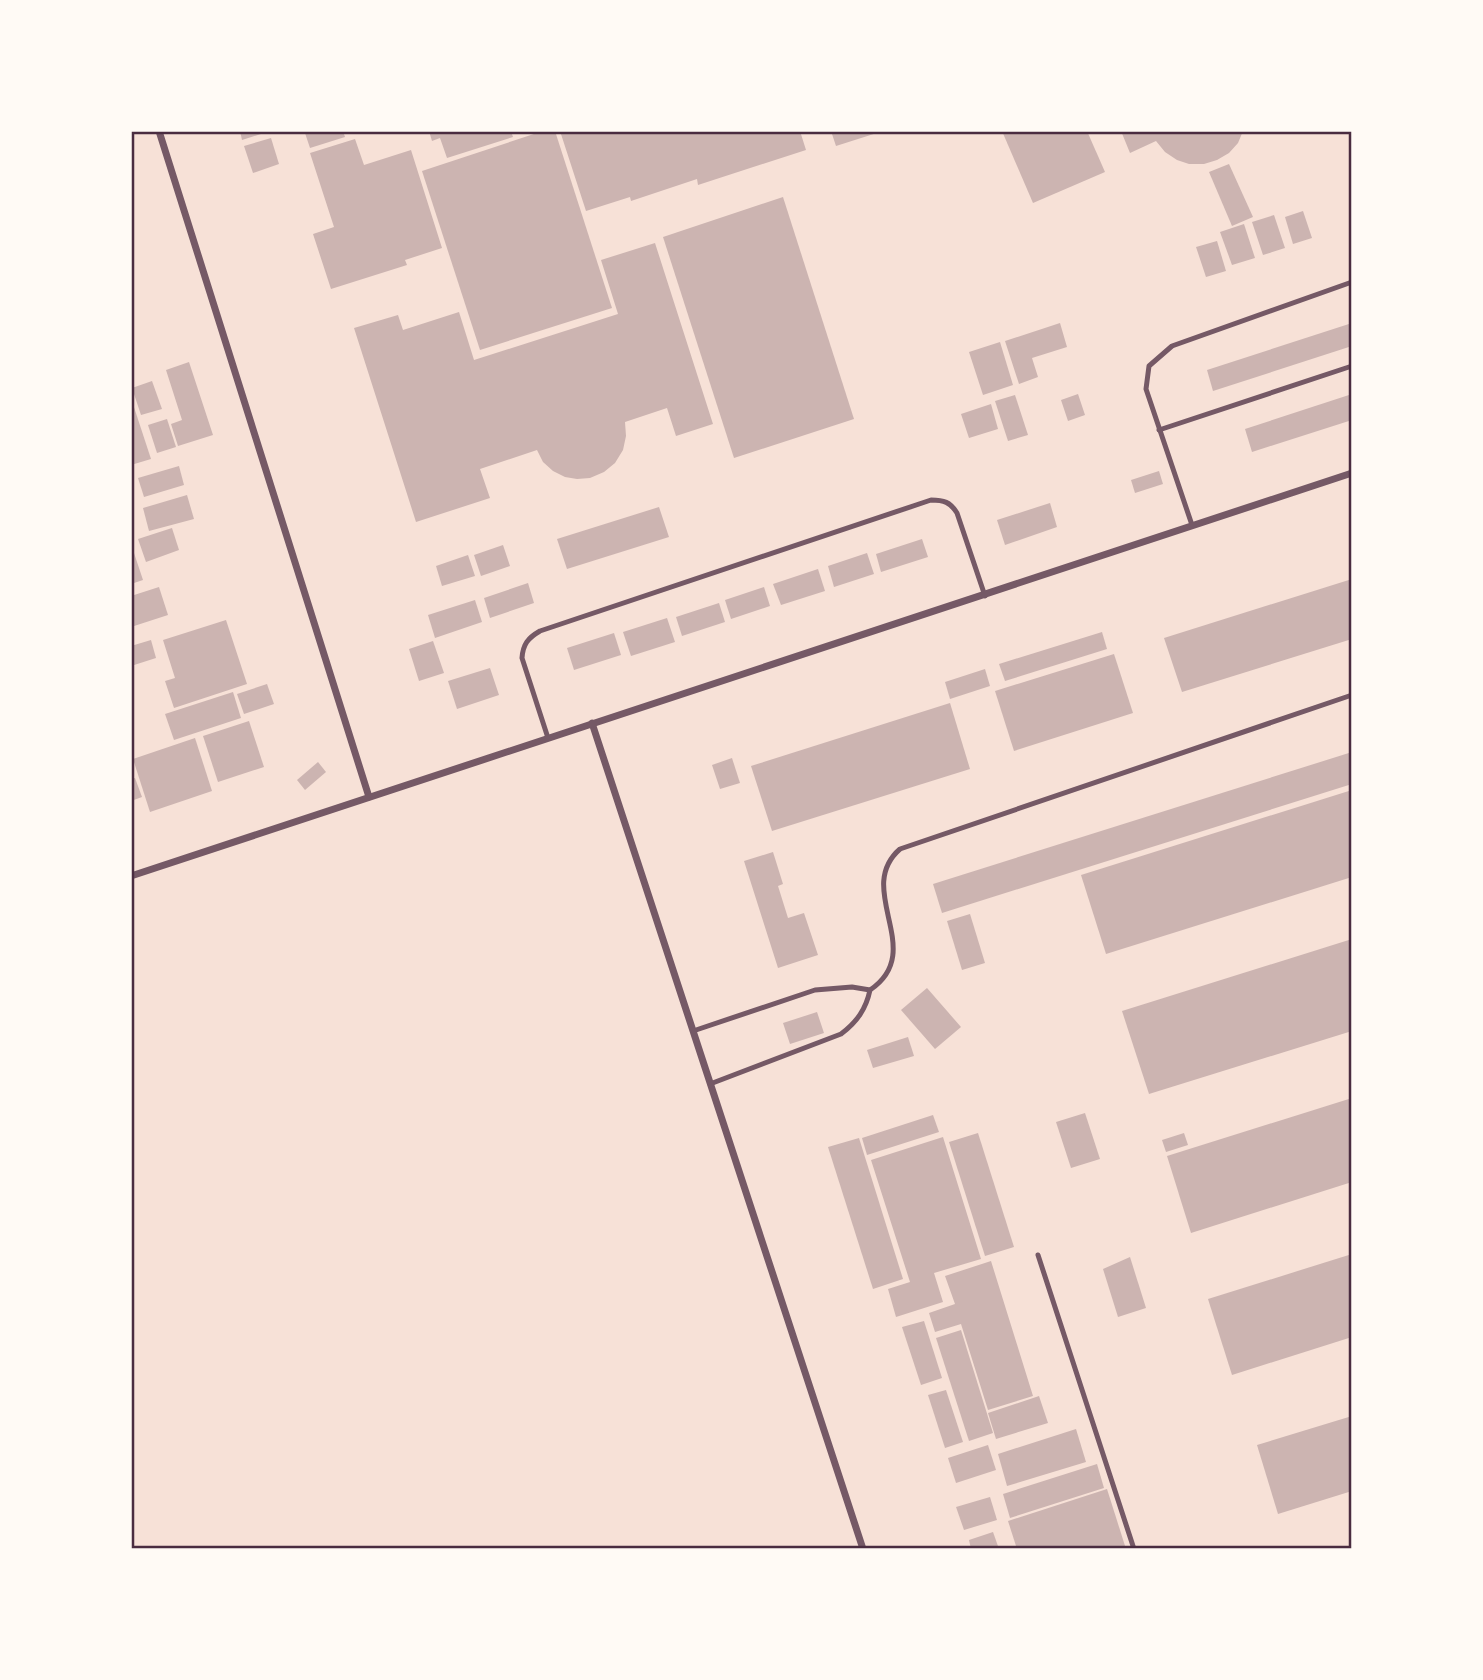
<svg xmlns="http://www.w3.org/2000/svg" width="1483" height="1680" viewBox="0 0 1483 1680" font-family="Lato,sans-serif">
<rect width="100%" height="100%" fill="#f7e1d7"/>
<g fill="#ccb4b1">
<path d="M240,131H260L261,134L242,140Z"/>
<path d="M310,131H343L345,137L310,148L305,133Z"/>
<path d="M429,131H511L513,137L447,158L440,138L432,141Z"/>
<path d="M543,131H555L612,308L480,350L422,171Z"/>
<path d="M560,131H800L806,150L698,185L697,179L631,201L630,197L586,211Z"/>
<path d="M831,131H880V132L836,146Z"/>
<path d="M1002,131H1087L1105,172L1033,203Z"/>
<path d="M1121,131H1243L1238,143L1229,153L1217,160L1204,164H1189L1177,160L1165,152L1156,141L1130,153Z"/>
<path d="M271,138L279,164L253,173L244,146Z"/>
<path d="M355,139L364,165L411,150L442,248L405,260L407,265L331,289L313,234L334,227L310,153Z"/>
<path d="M1229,164L1253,217L1232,226L1209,172Z"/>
<path d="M783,197L854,419L734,458L663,237Z"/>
<path d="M1303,211L1312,238L1293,244L1285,217Z"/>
<path d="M1274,215L1285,248L1263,255L1252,222Z"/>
<path d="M1244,224L1255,258L1232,265L1220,232Z"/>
<path d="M1217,241L1226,271L1206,277L1196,247Z"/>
<path d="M655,243L713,424L676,436L667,408L625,422L626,436L623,450L615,463L604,472L590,478L577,479L565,477L553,471L543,462L537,450L480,469L490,498L416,522L354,328L398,315L403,330L459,312L474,360L618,314L601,260Z"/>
<path d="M1060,323L1067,347L1032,358L1038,377L1019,384L1005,341Z"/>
<path d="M1352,323V346L1213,391L1207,370Z"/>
<path d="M1000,342L1013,385L983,395L969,352Z"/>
<path d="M189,362L213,435L178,446L171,424L182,420L166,370Z"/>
<path d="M152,381L162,409L141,415L132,388Z"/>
<path d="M1078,394L1085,415L1068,421L1061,400Z"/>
<path d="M1352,394V420L1252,452L1245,429Z"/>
<path d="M1015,395L1028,435L1008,441L995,401Z"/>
<path d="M131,398L151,459L131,465Z"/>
<path d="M991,404L998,429L969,438L961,414Z"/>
<path d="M167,419L176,447L157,453L148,425Z"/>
<path d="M179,466L184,485L144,497L138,478Z"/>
<path d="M1159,471L1163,484L1135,493L1131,480Z"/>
<path d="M187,495L194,519L149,531L143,508Z"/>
<path d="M1050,503L1057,527L1005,545L997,520Z"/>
<path d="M659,507L669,537L567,569L557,539Z"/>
<path d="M172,528L179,550L146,562L138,539Z"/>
<path d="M922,539L928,557L881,572L876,554Z"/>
<path d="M131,544L143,580L131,584Z"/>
<path d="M503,545L510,566L481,576L474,555Z"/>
<path d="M867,553L874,574L834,587L828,566Z"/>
<path d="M468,555L475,576L442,586L436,566Z"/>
<path d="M818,569L825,591L781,605L773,584Z"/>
<path d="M1352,579V639L1182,692L1164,638Z"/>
<path d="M528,583L534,603L490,618L484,598Z"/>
<path d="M159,587L168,615L131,627V596Z"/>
<path d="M764,587L770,606L731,619L725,600Z"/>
<path d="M475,600L482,622L435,638L428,615Z"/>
<path d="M719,603L725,622L682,636L676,617Z"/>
<path d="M667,618L675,642L631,656L623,632Z"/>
<path d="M226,620L247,684L174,708L165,681L175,678L163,640Z"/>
<path d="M1102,632L1107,649L1005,681L999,664Z"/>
<path d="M614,633L621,655L574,670L567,648Z"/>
<path d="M151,640L156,658L131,666V646Z"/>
<path d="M433,641L444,673L419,681L409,649Z"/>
<path d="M1114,654L1133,713L1014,751L995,691Z"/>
<path d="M490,668L499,695L457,709L448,681Z"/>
<path d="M985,669L990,686L950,699L945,682Z"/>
<path d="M267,684L274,704L244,714L237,694Z"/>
<path d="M233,692L241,718L174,740L165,714Z"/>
<path d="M950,703L970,769L772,831L751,766Z"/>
<path d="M249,721L264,767L218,782L203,736Z"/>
<path d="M195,738L212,791L150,812L133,759Z"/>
<path d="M1352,752V784L942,913L933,884Z"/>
<path d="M732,758L740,783L720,789L712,765Z"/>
<path d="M318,762L326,772L305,790L297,780Z"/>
<path d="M135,778L142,797L131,801V779Z"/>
<path d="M1352,790V877L1106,954L1081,875Z"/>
<path d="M773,852L783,884L778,886L788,918L804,913L818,955L778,968L744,861Z"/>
<path d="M970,914L985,963L962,970L947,921Z"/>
<path d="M1352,939V1031L1149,1094L1122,1011Z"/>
<path d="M927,988L961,1027L935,1049L901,1010Z"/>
<path d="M817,1012L824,1033L790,1044L783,1023Z"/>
<path d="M908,1037L914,1056L873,1068L867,1050Z"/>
<path d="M1352,1098V1182L1191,1233L1167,1156Z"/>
<path d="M1085,1113L1100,1159L1071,1168L1056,1122Z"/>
<path d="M933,1115L939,1132L867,1155L862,1138Z"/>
<path d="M978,1133L1014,1247L985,1256L949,1142Z"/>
<path d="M1184,1133L1188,1145L1166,1152L1162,1140Z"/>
<path d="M943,1137L981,1259L934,1273L943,1302L896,1317L888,1289L910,1282L871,1160Z"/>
<path d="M859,1138L903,1279L873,1289L828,1147Z"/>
<path d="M1352,1254V1337L1232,1375L1208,1299Z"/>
<path d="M1130,1257L1146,1308L1118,1317L1103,1269Z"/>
<path d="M991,1261L1033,1396L988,1410L961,1324L935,1332L929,1313L955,1304L945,1276Z"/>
<path d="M924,1321L942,1378L921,1385L902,1327Z"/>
<path d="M961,1330L993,1433L969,1441L936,1338Z"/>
<path d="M946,1390L963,1442L945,1448L928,1395Z"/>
<path d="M1039,1396L1048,1423L996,1439L988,1413Z"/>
<path d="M1352,1416V1491L1278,1514L1257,1445Z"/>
<path d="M1076,1429L1086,1462L1007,1486L998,1454Z"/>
<path d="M988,1445L996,1470L956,1483L948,1458Z"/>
<path d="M1097,1464L1104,1488L1010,1518L1003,1494Z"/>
<path d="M1107,1489L1126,1549H1017L1008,1521Z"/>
<path d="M990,1497L997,1520L964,1530L956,1507Z"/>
<path d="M993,1532L999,1549H971L969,1540Z"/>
</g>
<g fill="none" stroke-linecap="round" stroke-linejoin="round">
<g stroke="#755966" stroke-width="5">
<path d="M1159,430L1352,366"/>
<path d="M1192,525L1146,389L1149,366L1172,346L1352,282"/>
<path d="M548,738L522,658C523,644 528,638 540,631L931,500C944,500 950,502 957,513L985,596"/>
<path d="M693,1031L815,990L852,987L870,990"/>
<path d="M710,1084L841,1034C857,1022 866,1009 870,990C928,951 853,890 900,849L1352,695"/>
<path d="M1038,1255L1134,1549"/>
</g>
<g stroke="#755966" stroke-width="7">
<path d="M159,131L369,797"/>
<path d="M592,723L863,1549"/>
<path d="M131,876L1352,473"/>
</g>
</g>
<rect width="1483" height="1680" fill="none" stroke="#fffaf5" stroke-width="266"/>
<rect x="133" y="133" width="1217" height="1414" fill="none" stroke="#4a2c40" stroke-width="2.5"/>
</svg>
